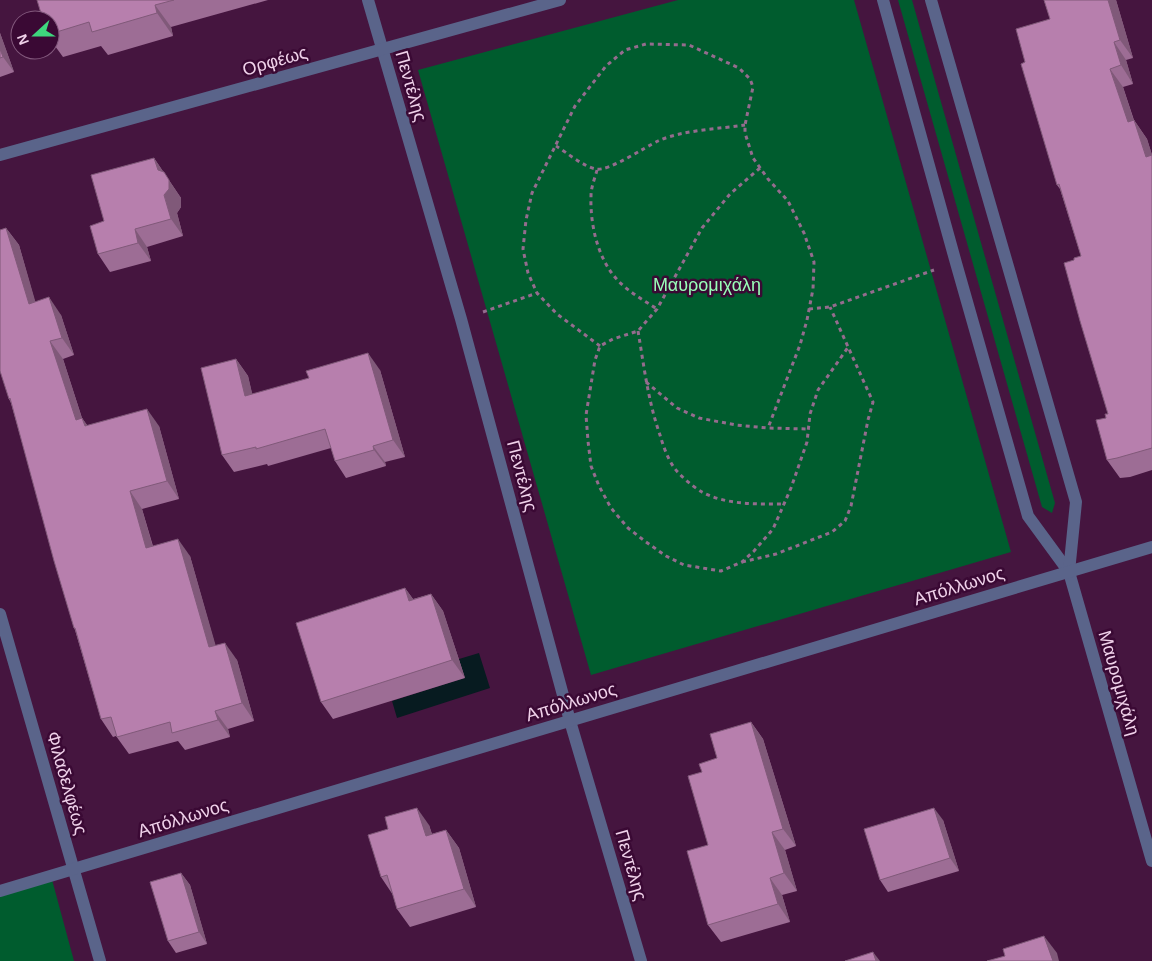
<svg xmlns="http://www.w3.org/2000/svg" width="1152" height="961" viewBox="0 0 1152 961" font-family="Helvetica,sans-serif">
<rect width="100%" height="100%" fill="#45153f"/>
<g fill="#005c2e">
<path d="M678,0H854L1011,552L591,675L418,70Z"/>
<path d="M898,0H912L1055,503L1052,513L1042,507Z"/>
<path d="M51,876L74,961H0V892Z"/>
</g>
<path fill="#071b20" d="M479,653L490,688L397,718L392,701L464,678L459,659Z"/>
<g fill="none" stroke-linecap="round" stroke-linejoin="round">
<g stroke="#946c8e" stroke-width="3" stroke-dasharray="4 4" stroke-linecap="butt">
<path d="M556,146C566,152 584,167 596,169C608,172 645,147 658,141C682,130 718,129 745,125"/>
<path d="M760,168L730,194L702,228L657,309L638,331L613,339L600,346L595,360L586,415L588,441L591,466L599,486L611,508L628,528L646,542L666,556L684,565L721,571L742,562L754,551L773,529L791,488L807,442L810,414L818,390L849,346"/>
<path d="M597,170C595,178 591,187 591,196C590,223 597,255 614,276C625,290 642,299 657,309"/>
<path d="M809,309L830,307L934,270"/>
<path d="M483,312L537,293"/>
<path d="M638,331C644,366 648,401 660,435C663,445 667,457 673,466C678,474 693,487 702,492C726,505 756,504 784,504"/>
<path d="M600,346L557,314L537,293L528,273L523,249L526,220L532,193L575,106L606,66L625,50L646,44L689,45L739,68L750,79L753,87L745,125V133L753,158L768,179L788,201L804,233L814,262L813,289L807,320L800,345L768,428"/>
<path d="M646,382L677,408L699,418L736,425L768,428L808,429"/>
<path d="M742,562L776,554L832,532L845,521L851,506L868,420L873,402L830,307"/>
</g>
<g stroke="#5a648a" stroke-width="12">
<path d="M368,0L461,319L570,721L641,961"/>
<path d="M883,0L956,263L1028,516L1069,572L1152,861"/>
<path d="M931,0L1076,502L1069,572"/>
<path d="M0,155L560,0"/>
<path d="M0,614L100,961"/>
<path d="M0,891L1152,547"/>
</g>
</g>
<g fill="#9d6d95">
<path d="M37,0H268L171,27L173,36L108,55L101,46L63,57L50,39V20Z"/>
<path d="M1044,0H1116L1133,58L1126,60L1133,84L1123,87L1134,120L1147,139L1152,155V470L1130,477L1120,478L1107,460L1106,418L1108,414L1074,260L1081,256L1060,189L1057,185L1025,62L1050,19Z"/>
<path d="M0,33L14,72L0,77Z"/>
<path d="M154,158L181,198V207L177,213L183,236L147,247L151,261L110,272L98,254L104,221Z"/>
<path d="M6,228L19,245L35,302L61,315L74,355L63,359L82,418L87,425L159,426L179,499L142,509L153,546L190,556L215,645L237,660L254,721L228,729L230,737L185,750L178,741L129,754L116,736L113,737L101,719L75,630L74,628L11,403L9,399Z"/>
<path d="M236,359L248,376L252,394L380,370L405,457L385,462L386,466L346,478L335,461L331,448L268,466L267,464L234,472L222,455Z"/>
<path d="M405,588L413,599L431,594L443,611L465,678L333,719L321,702Z"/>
<path d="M751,722L763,739L796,846L785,850L797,891L782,895L790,922L721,942L708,925V845L702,772L717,758Z"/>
<path d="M943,820L959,871L888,892L880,880Z"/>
<path d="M429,825L432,834L446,830L459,848L476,907L410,927L397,909L393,895L381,877Z"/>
<path d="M181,873L190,885L207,944L176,953L168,941Z"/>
</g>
<g fill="#805979">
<path d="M1108,0H1116L1133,58L1120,40Z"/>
<path d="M155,5L171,27L173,36L157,13Z"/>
<path d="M0,33L14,72L3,57L0,49Z"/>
<path d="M1114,42L1126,60L1133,84L1121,65Z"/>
<path d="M1110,69L1123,87L1140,140L1128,122Z"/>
<path d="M1134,120L1147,139L1152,155L1146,157Z"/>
<path d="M154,158L181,198V207L177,213L183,236L171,219Z"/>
<path d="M6,228L19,245L41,321L29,304Z"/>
<path d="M135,229L147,247L151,261L138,243Z"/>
<path d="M49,297L61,315L74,355L62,338Z"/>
<path d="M50,341L63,359L88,437L76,420Z"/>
<path d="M368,353L380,370L405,457L393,440Z"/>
<path d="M236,359L248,376L257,413L245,396Z"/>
<path d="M147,409L159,426L179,499L167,481Z"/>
<path d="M82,418L94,435L85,426Z"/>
<path d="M373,446L385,462L386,466L374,450Z"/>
<path d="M130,491L142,509L158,565L146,548Z"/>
<path d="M178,539L190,556L221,664L209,647Z"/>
<path d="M405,588L418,606L409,601Z"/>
<path d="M431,594L443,611L465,678L452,660Z"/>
<path d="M225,643L237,660L254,721L242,703Z"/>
<path d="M215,711L228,729L230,737L218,720Z"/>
<path d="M751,722L763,739L796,846L783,829Z"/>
<path d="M417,808L429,825L438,854L426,836Z"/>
<path d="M934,808L943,820L959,871L950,858Z"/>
<path d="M446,830L459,848L476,907L464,889Z"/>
<path d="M772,832L785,850L797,891L784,873Z"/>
<path d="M181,873L190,885L207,944L199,932Z"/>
<path d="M770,878L782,895L790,922L778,904Z"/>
<path d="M1044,936L1057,953L1059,961H1053Z"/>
<path d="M873,952L880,961H876Z"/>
</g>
<g fill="#b77fad" stroke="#805979">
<path d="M37,0H174L155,5L157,13L92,32L89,22L50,34V20H43Z"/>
<path d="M1044,0H1108L1120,40L1114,42L1121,65L1110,69L1128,122L1134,120L1146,157L1152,155V448L1117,458L1107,460L1096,420L1106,418L1105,414H1108L1080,321L1064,263L1074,260V258L1081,256L1059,184L1057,185L1021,64L1025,62L1016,29L1050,19Z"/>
<path d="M0,49L3,57L0,58Z"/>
<path d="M154,158L158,170L164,172L169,180V189L164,195L171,219L135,229L138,243L98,254L90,226L104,221L91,175Z"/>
<path d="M6,228L29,304L49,297L62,338L50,341L76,420L82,418L85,426L147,409L167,481L130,491L146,548L178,539L209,647L225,643L242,703L215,711L218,720L172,733L170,722L117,737L111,717L101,719L75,628H74L54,561L10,398L9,399L0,371V230Z"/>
<path d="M368,353L393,440L373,446L374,450L335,461L325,429L256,449V447L222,455L201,368L236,359L245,396L309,378L306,371Z"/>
<path d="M405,588L409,601L431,594L452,660L321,702L296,623Z"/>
<path d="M751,722L783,829L772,832L784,873L770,878L778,904L708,925L687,851L708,845L688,776L702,772L699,764L717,758L710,734Z"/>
<path d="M417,808L426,836L446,830L464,889L397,909L387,875L381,877L368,835L388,829L385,817Z"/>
<path d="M934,808L950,858L880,880L864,829Z"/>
<path d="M181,873L199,932L168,941L150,882Z"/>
<path d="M1044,936L1053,961H987L1005,956L1003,949Z"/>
<path d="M873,952L876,961H845Z"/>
</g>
<g text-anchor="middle" stroke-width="5" stroke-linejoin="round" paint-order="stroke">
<g font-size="18" fill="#f0d2ea" stroke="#3a0934">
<text transform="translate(275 61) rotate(-16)" y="6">Ορφέως</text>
<text transform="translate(411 86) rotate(74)" y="6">Πεντέλης</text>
<text transform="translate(522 476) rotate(75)" y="6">Πεντέλης</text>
<text transform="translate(959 586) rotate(-17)" y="6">Απόλλωνος</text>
<text transform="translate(1119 683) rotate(74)" y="6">Μαυρομιχάλη</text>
<text transform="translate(571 702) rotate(-17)" y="6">Απόλλωνος</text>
<text transform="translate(67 783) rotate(74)" y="6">Φιλαδελφέως</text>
<text transform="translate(183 818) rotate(-17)" y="6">Απόλλωνος</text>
<text transform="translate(631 865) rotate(74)" y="6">Πεντέλης</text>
</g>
<g font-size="18" fill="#99feb8" stroke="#3a0934">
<text x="707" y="291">Μαυρομιχάλη</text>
</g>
</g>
<g transform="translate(35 35) rotate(249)"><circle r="24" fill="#3a0934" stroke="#83597d"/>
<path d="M0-4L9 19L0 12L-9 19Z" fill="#3ed77d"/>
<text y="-8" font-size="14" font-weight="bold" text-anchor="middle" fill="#f0d2ea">N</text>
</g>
</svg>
